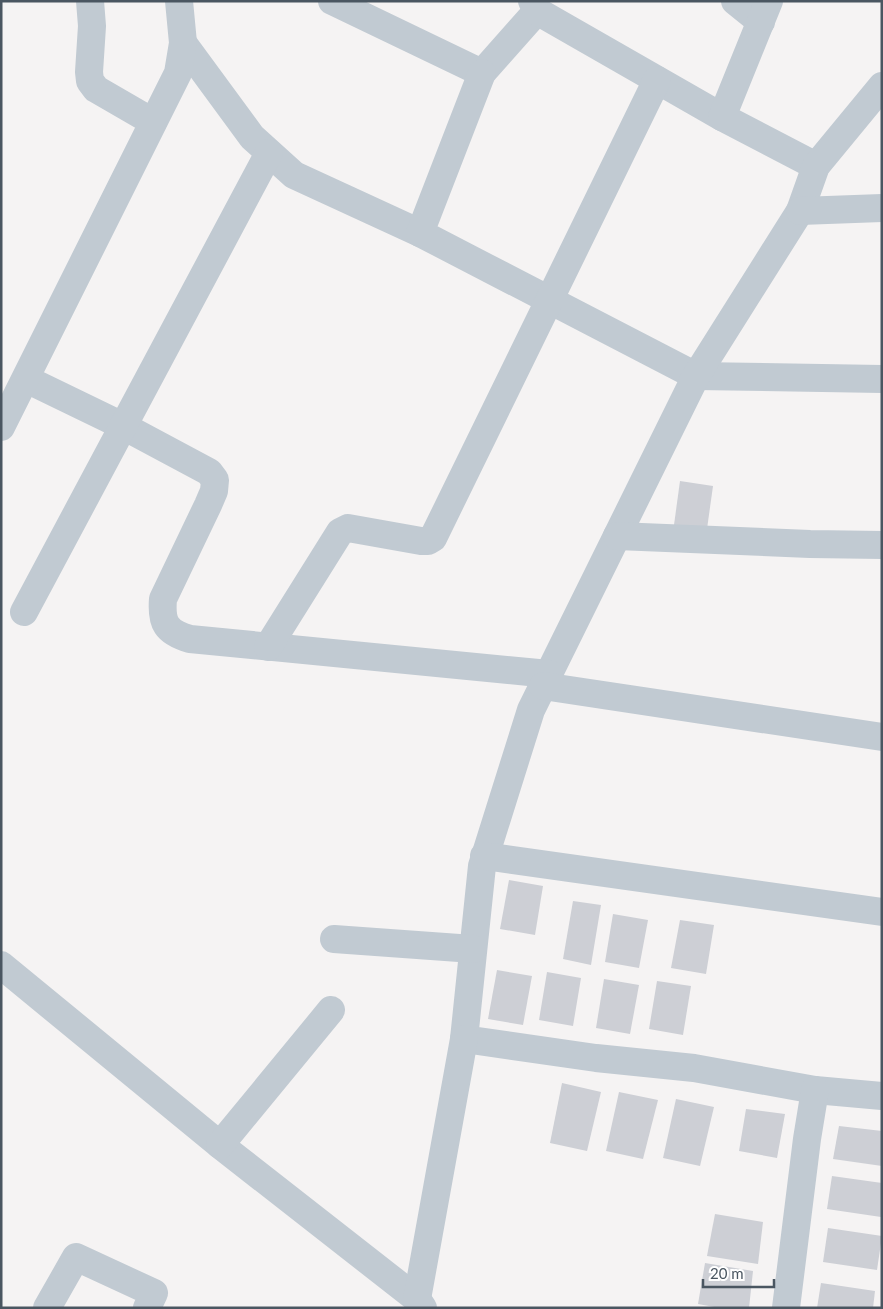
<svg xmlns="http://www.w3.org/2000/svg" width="883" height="1309" viewBox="0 0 883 1309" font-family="Lato,sans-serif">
<rect width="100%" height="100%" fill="#f5f3f3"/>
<g fill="#cdcfd5">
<path d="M680,481L713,486L707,529L674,525Z"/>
<path d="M509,880L543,886L535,935L500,929Z"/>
<path d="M573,901L601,905L591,965L563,959Z"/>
<path d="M613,914L648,920L639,968L605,962Z"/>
<path d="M680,920L714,925L706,974L671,968Z"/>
<path d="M497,970L532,976L523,1025L488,1019Z"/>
<path d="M547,972L581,978L573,1026L539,1020Z"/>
<path d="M604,979L639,985L630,1034L596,1028Z"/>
<path d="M657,981L691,986L683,1035L649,1029Z"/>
<path d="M562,1083L601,1092L587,1151L550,1143Z"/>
<path d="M619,1092L658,1100L643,1159L606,1151Z"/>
<path d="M676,1099L714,1107L700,1166L663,1158Z"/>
<path d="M746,1109L785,1114L777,1158L739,1151Z"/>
<path d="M839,1126L882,1131V1166L833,1159Z"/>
<path d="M832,1176L882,1183L881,1217L827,1209Z"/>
<path d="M715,1214L763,1222L758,1264L707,1256Z"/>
<path d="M828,1228L882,1236L877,1270L823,1262Z"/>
<path d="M705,1263L753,1271L749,1308H720L698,1304Z"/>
<path d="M821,1283L875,1291L873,1308H817Z"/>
</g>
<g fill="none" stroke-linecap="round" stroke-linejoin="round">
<g stroke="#c1cad2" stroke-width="28">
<path d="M90,1L92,26L89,72L90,81L96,89L153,122"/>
<path d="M332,1L482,73L537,11"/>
<path d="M532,1L537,11L722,117"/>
<path d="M735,1L761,22"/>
<path d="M769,1L722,117L816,166"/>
<path d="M183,43L252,137L294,175L420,233"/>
<path d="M482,73L420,233L696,376L882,379"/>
<path d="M882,86L816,166L800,211L696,376L531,710L482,866L464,1039L596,1058L694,1068L815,1090L882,1096"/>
<path d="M800,211L882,208"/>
<path d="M26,379L123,426L209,472L215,480L214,491L208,505L163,599C161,623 166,632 190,639L549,674"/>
<path d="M1,427L178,73L183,43L179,1"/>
<path d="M617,536L810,544L882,545"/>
<path d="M24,612L269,153"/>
<path d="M268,647L340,532L348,528L421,541H428L433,538L657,80"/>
<path d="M543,686L882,737"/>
<path d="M484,856L882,912"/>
<path d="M334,939L473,949"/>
<path d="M1,965L220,1145L417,1299L423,1308"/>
<path d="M220,1145L331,1010"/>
<path d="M417,1299L464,1039"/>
<path d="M47,1308L76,1257L154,1293L147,1308"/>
<path d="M786,1308L807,1139L815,1090"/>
</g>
</g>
<rect width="883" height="1309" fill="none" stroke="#4a5661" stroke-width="5"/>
<path d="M703 1279v8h71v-8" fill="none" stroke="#4a5661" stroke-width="2.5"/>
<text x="710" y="1279" font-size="15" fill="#4a5661" stroke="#ffffff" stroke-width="4" paint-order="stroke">20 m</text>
</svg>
